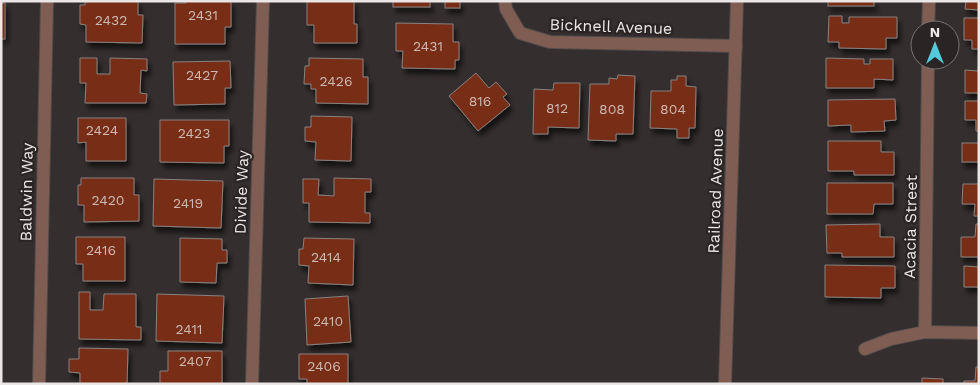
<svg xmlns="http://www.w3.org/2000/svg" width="980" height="385" viewBox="0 0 980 385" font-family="'Work Sans',sans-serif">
<defs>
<filter id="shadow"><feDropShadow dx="3" dy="5.5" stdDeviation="2.5" flood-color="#0009"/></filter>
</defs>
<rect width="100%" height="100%" fill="#342f2e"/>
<g fill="#782d17" stroke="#878280" filter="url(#shadow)">
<path d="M85,1H138V15H143L142,43L86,42V25L80,24V5H85Z"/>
<path d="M186,1H231V27H225V44H175V3H186Z"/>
<path d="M307,1H354V24H357V43H314V25H307Z"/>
<rect x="393" y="1" width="37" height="6"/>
<rect x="445" y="1" width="15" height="7"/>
<rect x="828" y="1" width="46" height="5"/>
<path d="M966,1H979V10L965,9Z"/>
<rect x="1" y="3" width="4" height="36"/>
<path d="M829,16H842V23H849V17H897V38H886V49L839,48V42H828Z"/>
<path d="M964,18H979V49H972V40H964Z"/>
<path d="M396,23L453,24V42H459V60H455V69L402,68L403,51H396Z"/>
<path d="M80,58H97V74H110V58L147,59V71L141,70L140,93L147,94L146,103H85L86,83H80Z"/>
<path d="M309,58L363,59V77H368V104L316,103V89H311V84H304L305,66H309Z"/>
<path d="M826,58L864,59V64H870V59H893V80L874,79V88H826Z"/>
<path d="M979,60V93H965V70L978,71Z"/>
<path d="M230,61L231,88H225V104L174,105L173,62Z"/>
<path d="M476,73L489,88L496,82L507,94L503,97L510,105L478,131L449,96Z"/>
<path d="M618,75L635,76L633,134H616V141L588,140L590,84H609V78L617,79Z"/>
<path d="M677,76H686V86L696,87L695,128H689V138H677V129L650,128L651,91H671V80H677Z"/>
<path d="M554,83H580L579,128L548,127V134H533L534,89L553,90Z"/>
<path d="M895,99L896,120L884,121L885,131L851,132V125L828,126V100Z"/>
<path d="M965,101H979V131H976V120H965Z"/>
<path d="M311,116L352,117L351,161L315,160L316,142L305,141V127H311Z"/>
<path d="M78,118H126V161H86V142L78,143Z"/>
<path d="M160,120H229V146H224V163L160,162Z"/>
<path d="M828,141H881V152H894V175H854V171H828Z"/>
<rect x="962" y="143" width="17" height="19"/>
<path d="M81,178H134V195H139V221L84,222V205H78V185H81Z"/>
<path d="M334,178L371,179V192H365V213H370V223L309,222V203H303V179H319L318,195L334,196Z"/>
<path d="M154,179L223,181L221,228L153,226Z"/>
<path d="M827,183H893V204H874L873,214H827Z"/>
<path d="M963,184H979V216H974L975,204H962Z"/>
<path d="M880,224V237H894V257H842V253H827L826,225Z"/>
<path d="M976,224H979V257H961V237H975Z"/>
<path d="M76,237H125V281H83V264H76Z"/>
<path d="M180,238L222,239V250H227V263H217L216,283L180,282Z"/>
<path d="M304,238L354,239L353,285L308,283L309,266L299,265V249H303Z"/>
<path d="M825,265L895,266V288H881V298L825,297Z"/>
<path d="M964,266L979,267V287H964Z"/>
<path d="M79,292H90V310H103L104,294H136V327H141V340L79,339Z"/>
<path d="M157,294L224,296L222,343L156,341Z"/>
<path d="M348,296L351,342L307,345L305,299Z"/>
<path d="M79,348L128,349L127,384H80V373L69,372V359H79Z"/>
<path d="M168,351H222V384H160V371H168Z"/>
<path d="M299,354H348V384H307V379H299Z"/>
<path d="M976,367H979V384H964V381H975Z"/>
<path d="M922,378L943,379V384H922Z"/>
</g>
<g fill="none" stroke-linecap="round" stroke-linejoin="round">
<g stroke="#514c4b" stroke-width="14">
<g id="street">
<path d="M505,1L506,9L520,33L550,42L736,46"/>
<path d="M928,30L929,1"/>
<path d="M925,332L928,60"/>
<path d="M865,349L891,339L925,332L979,333"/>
<path d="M39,384L47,1"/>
<path d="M252,384L263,1"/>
<path d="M725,384L737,1"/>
</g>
</g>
<use href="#street" stroke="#805d53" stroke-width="12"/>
</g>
<g text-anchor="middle" stroke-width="4.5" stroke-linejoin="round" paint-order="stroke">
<g font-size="14" fill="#ceb8b2">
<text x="203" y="20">2431</text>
<text x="111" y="25">2432</text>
<text x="428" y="51">2431</text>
<text x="202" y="80">2427</text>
<text x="336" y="86">2426</text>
<text x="480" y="106">816</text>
<text x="557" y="113">812</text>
<text x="612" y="114">808</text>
<text x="673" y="114">804</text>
<text x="102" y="135">2424</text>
<text x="194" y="138">2423</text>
<text x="108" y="205">2420</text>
<text x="188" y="208">2419</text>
<text x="101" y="255">2416</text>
<text x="326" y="262">2414</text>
<text x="328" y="326">2410</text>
<text x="189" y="334">2411</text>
<text x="195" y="366">2407</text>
<text x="324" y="371">2406</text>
</g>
<g font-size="16" fill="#eae7e6" stroke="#2a2524">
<text transform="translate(611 26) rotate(2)" y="6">Bicknell Avenue</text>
<text transform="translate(715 191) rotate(-88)" y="6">Railroad Avenue</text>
<text transform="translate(26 192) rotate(-89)" y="6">Baldwin Way</text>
<text transform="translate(241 192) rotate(-88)" y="6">Divide Way</text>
<text transform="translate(910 227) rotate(-89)" y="6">Acacia Street</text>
</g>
</g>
<rect width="980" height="385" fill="none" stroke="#eae7e6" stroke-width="5"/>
<g transform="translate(935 45)"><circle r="24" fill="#2a2524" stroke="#777372"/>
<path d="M0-4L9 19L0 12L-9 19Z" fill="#53cbda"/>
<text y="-8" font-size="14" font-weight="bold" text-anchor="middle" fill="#eae7e6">N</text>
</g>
</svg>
